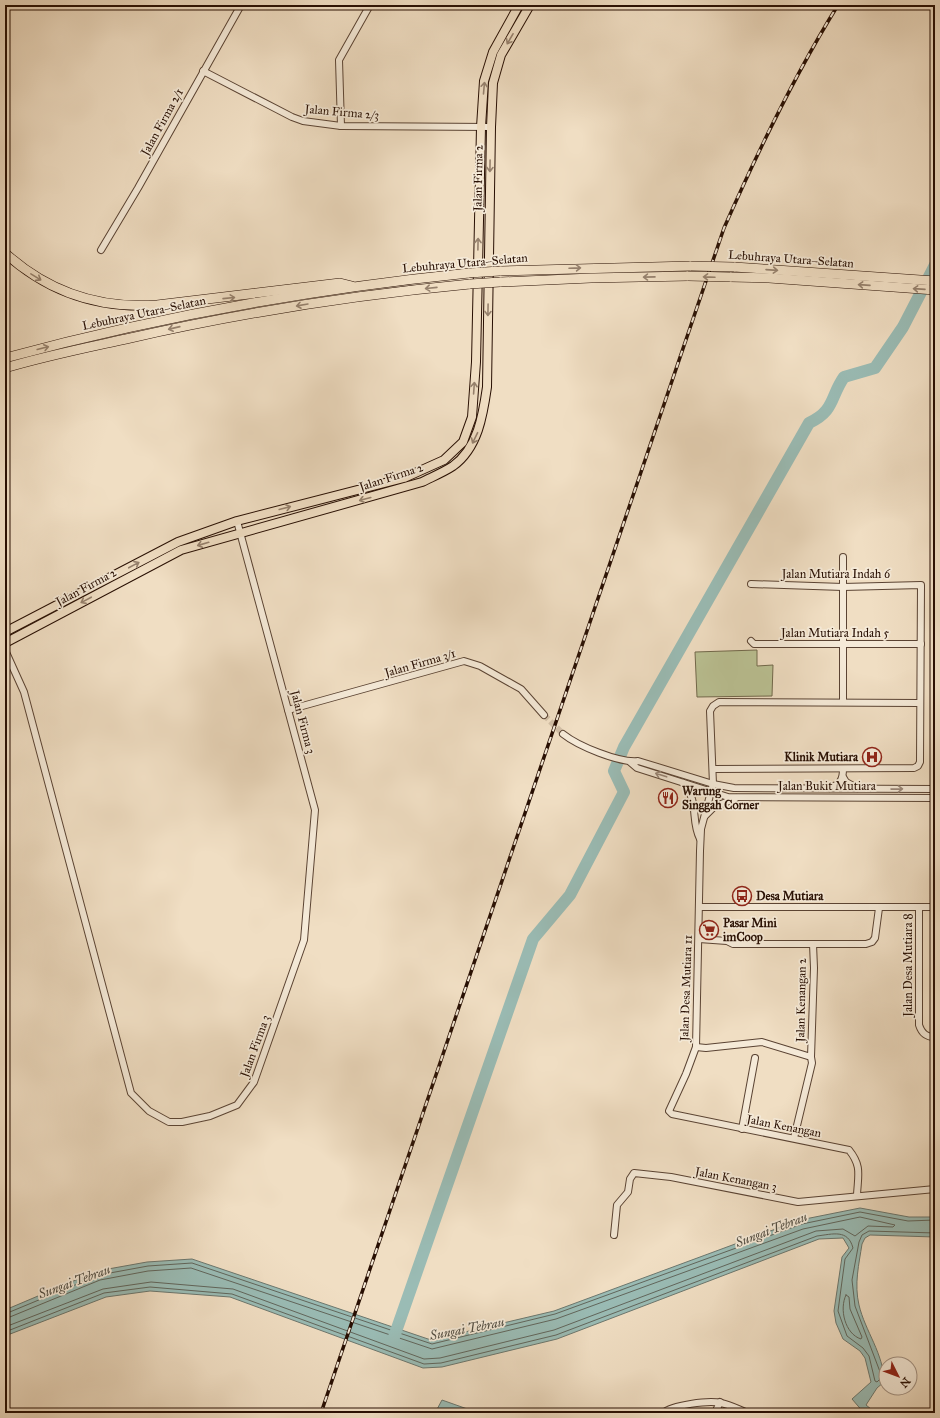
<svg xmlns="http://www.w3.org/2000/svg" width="940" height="1418" viewBox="0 0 940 1418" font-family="'IM FELL Great Primer',serif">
<rect width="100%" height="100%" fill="#f0dec3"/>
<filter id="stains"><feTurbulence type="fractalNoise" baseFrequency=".005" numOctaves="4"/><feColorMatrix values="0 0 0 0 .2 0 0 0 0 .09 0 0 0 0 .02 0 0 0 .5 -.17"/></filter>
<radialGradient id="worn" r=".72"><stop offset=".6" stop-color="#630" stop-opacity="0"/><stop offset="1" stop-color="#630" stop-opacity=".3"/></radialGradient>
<path fill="#bac193" stroke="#71684b" d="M757,650V666L773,665L772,696L697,697L695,652Z"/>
<g fill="#9abcb5" stroke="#6c776e">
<path d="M860,1208L909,1217H935V1237L870,1235L865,1238L862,1244C859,1264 854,1284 859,1305C865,1331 884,1354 884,1382L877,1388L866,1405L876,1413H864L852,1399L871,1382L865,1358L860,1351L843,1339L836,1323L834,1311L842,1257L849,1248L843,1238L819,1239L557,1339L442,1367L423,1368L230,1297L150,1291L106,1297L5,1336V1310L97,1271L147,1262L192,1259L431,1340L554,1311L800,1220Z"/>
<path d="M442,1400L473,1411L472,1413H435Z"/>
</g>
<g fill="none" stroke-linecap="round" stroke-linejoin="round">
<g stroke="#61665c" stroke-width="1">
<path d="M846,1295L849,1297L850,1309L862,1337L861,1339C845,1334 839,1309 846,1295Z"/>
<path d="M5,1314L99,1275L148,1266L192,1263L432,1344L555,1314L802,1224L860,1212L908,1221L935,1220"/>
<path d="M5,1319L100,1280L148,1271L191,1268L432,1349L556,1319L803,1229L860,1217L895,1225L893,1227L868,1226L855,1236L843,1229L816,1231L554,1330L440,1358L424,1359L233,1289L151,1282L103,1289L5,1327"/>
<path d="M5,1332L104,1293L150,1287L232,1294L424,1364L441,1363L556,1335L817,1236C833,1234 848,1229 853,1248L845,1259L838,1311L847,1336L863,1348L869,1356L875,1381L877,1382L882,1377L855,1306L852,1280L859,1242L862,1235L869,1231L935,1233"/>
</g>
<path stroke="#9abcb5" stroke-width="12" d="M394,1337L533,939L570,895L624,792L614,771L624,747L809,423C835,411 830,397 844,377L875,368L903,327L935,265"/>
<path stroke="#d2bfa6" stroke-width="6" stroke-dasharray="6 3" stroke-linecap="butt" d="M544,715L563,734"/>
<g stroke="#5a4333" stroke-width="8">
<g id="minor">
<path d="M203,71L292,117L303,121L341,126L491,127"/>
<path d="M341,126L339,60L370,5"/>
<path d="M101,250L138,188L241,5"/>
<path d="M935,526V600"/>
<path d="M935,624V790"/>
<path d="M751,641L754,644H921"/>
<path d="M5,650L24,692L131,1093L149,1111L169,1122H182L210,1116L237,1105L254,1082L304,940L315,810L237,521"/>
<path d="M843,702V557"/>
<path d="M288,710L464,661L480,666L521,689L544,715"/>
<path d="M563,734C578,746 619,763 638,761L713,784L734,788L935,789"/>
<path d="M630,762L637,768L728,797L935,798"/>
<path d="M713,769L914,768L918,766L920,762L921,585L843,587L751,584"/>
<path d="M843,777L846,782L857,788"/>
<path d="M683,783C700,803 690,819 700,839"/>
<path d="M830,788C840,784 843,780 843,769"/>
<path d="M705,816L714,807L736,798"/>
<path d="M699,907H935"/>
<path d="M919,907V1025C922,1034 926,1036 935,1038"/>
<path d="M699,939L727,941L733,944H866L872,942L875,938L879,908"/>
<path d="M696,1047L706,1048L762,1042L811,1057L814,968L813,944"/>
<path d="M742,1129L755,1058"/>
<path d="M794,1138L812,1063L811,1057"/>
<path d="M857,1195C858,1175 862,1166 849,1150L672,1114L669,1111L686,1074L696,1047L700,851L701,829L713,784L710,711L713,706L719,702L920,703"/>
<path d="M614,1235L617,1205L628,1192L630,1179L634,1173L671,1177L798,1202L935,1189"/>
<path d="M663,1413C672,1405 709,1400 721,1403C731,1405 740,1410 748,1413"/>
<path d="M715,1413L720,1402"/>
</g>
</g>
<g stroke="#280f03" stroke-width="10">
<g id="major">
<path d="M5,632L178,542L237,521L404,478L444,460L463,442L472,417L476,362L481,127L484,81L493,52L519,5"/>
<path d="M5,643L181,550L422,482C432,477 444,472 453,466C478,448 483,415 487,387L491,127L493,83L501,55L530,5"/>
</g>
</g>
<g stroke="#280f03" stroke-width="10">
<g id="highway">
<path d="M5,253C48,292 100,309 157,305L340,283L352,286"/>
<path d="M734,267L935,281"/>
<path d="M500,271L691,266"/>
<path d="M730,277L769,278L935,290"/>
<path d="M500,282L591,278L688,276"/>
<path d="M5,358C157,317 312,289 469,273"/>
<path d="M5,368C45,356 85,348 126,339C239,313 354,295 470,284"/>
</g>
</g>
<use href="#minor" stroke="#f5ead8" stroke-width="6"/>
<use href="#major" stroke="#f0dec3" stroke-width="8"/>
<use href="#highway" stroke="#f0dec3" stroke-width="9"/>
<g stroke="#280f03" stroke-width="3.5">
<path id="rail" d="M321,1413L724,228C758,151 794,76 838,5"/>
</g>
<use href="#rail" stroke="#f5ead8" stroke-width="2" stroke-dasharray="6" stroke-linecap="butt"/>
<g stroke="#280f03" stroke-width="10" stroke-linecap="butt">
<g id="highway-bridge">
<path d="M691,266L734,267"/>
<path d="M469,273L500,271"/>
<path d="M688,276L730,277"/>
<path d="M470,284L500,282"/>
</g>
</g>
<use href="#highway-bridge" stroke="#f0dec3" stroke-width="9"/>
</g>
<defs><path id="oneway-shaft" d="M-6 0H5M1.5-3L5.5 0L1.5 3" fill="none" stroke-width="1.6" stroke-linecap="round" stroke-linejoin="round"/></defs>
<g stroke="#96816d">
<use href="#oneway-shaft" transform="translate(510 39) rotate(120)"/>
<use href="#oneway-shaft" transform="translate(484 88) rotate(-85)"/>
<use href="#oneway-shaft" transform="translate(490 166) rotate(91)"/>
<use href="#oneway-shaft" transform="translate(478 244) rotate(-89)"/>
<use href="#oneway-shaft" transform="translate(575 268) rotate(-2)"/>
<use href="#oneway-shaft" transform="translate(772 270) rotate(4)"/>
<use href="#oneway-shaft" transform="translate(36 277) rotate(31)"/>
<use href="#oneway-shaft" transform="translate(649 277) rotate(179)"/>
<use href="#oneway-shaft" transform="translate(709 277) rotate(-178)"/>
<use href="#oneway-shaft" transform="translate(864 285) rotate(-176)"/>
<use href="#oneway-shaft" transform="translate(431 288) rotate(174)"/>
<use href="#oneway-shaft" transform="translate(919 289) rotate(-176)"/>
<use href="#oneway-shaft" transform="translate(229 298) rotate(-6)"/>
<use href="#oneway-shaft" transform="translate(302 305) rotate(170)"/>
<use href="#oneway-shaft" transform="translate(488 310) rotate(91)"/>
<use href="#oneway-shaft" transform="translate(174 328) rotate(167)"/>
<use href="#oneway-shaft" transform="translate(43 348) rotate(-14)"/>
<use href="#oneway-shaft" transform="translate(474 388) rotate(-86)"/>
<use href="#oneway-shaft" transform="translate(475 438) rotate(116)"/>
<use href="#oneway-shaft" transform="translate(365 499) rotate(165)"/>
<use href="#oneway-shaft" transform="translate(285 508) rotate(-15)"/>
<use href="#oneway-shaft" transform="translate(203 544) rotate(164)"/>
<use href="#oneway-shaft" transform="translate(134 565) rotate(-28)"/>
<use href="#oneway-shaft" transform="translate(86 600) rotate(152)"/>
</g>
<g stroke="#998778">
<use href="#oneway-shaft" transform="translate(661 775) rotate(-162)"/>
<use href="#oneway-shaft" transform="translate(897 789) rotate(-1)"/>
</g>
<defs>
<g id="hospital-ring" transform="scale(1)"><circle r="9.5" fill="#f5ead8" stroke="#8f2418" stroke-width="1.5"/><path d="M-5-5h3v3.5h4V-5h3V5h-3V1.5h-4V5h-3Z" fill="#8f2418"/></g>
<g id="restaurant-ring" transform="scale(1)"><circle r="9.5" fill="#f5ead8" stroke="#8f2418" stroke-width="1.5"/><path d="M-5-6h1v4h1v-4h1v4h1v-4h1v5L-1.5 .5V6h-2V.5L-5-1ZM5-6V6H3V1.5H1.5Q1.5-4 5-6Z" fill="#8f2418"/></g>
<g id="bus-ring" transform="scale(1)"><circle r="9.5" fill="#f5ead8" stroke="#8f2418" stroke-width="1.5"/><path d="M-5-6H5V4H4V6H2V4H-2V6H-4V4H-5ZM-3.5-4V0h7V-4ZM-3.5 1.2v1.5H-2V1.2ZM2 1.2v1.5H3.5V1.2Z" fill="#8f2418"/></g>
<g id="supermarket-ring" transform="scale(1)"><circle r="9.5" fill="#f5ead8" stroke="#8f2418" stroke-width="1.5"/><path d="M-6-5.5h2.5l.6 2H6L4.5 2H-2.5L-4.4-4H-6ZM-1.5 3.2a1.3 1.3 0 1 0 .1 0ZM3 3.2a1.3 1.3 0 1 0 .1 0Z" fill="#8f2418"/></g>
</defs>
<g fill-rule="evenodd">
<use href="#hospital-ring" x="872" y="757"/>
<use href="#restaurant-ring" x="668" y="798"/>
<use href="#bus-ring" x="742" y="896"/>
<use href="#supermarket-ring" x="709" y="930"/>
</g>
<g text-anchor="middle" stroke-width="3.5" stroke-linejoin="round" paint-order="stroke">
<g font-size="12" fill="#280f03" stroke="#f5ead8">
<text transform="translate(342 112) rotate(5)" y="4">Jalan Firma 2/3</text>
<text transform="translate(162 122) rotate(-61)" y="4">Jalan Firma 2/1</text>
<text transform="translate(478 178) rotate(-89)" y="4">Jalan Firma 2</text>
<text transform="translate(791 259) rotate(4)" y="4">Lebuhraya Utara–Selatan</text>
<text transform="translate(465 263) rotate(-5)" y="4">Lebuhraya Utara–Selatan</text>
<text transform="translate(144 313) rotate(-12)" y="4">Lebuhraya Utara–Selatan</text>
<text transform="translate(391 477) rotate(-18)" y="4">Jalan Firma 2</text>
<text x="836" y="578">Jalan Mutiara Indah 6</text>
<text transform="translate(86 587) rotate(-28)" y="4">Jalan Firma 2</text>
<text x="835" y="637">Jalan Mutiara Indah 5</text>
<text transform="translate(420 663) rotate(-16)" y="4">Jalan Firma 3/1</text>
<text transform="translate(303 722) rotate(75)" y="4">Jalan Firma 3</text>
<text x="827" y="790">Jalan Bukit Mutiara</text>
<text transform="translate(908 965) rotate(-90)" y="4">Jalan Desa Mutiara 8</text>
<text transform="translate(686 988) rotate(-88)" y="4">Jalan Desa Mutiara 11</text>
<text transform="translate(801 1000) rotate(-89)" y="4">Jalan Kenangan 2</text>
<text transform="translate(255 1046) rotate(-70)" y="4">Jalan Firma 3</text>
<text transform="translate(784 1126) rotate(11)" y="4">Jalan Kenangan</text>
<text transform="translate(736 1179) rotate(11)" y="4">Jalan Kenangan 3</text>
</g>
<g font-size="12" font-weight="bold" fill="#280f03" stroke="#f5ead8" text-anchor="start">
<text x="858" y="761" text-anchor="end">Klinik Mutiara</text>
<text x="682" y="795">Warung<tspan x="682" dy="14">Singgah Corner</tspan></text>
<text x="756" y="900">Desa Mutiara</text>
<text x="723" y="927">Pasar Mini<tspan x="723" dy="14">imCoop</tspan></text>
</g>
<g font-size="13" font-style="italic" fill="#504c41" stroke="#f5ead8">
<text transform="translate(771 1229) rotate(-21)" y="5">Sungai Tebrau</text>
<text transform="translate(74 1281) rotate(-20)" y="5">Sungai Tebrau</text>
<text transform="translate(467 1328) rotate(-11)" y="5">Sungai Tebrau</text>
</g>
</g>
<rect width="940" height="1418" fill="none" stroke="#f0dec3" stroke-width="20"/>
<rect x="6" y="6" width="928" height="1406" fill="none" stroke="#280f03" stroke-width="2"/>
<rect x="10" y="10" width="920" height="1398" fill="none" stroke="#280f03"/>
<g transform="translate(898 1376) rotate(132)"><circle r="19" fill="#f5ead8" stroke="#a39283"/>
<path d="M0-3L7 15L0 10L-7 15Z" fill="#8f2418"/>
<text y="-6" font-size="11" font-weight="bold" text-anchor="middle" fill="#280f03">N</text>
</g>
<rect width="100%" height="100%" filter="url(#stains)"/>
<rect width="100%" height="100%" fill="url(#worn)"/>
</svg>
